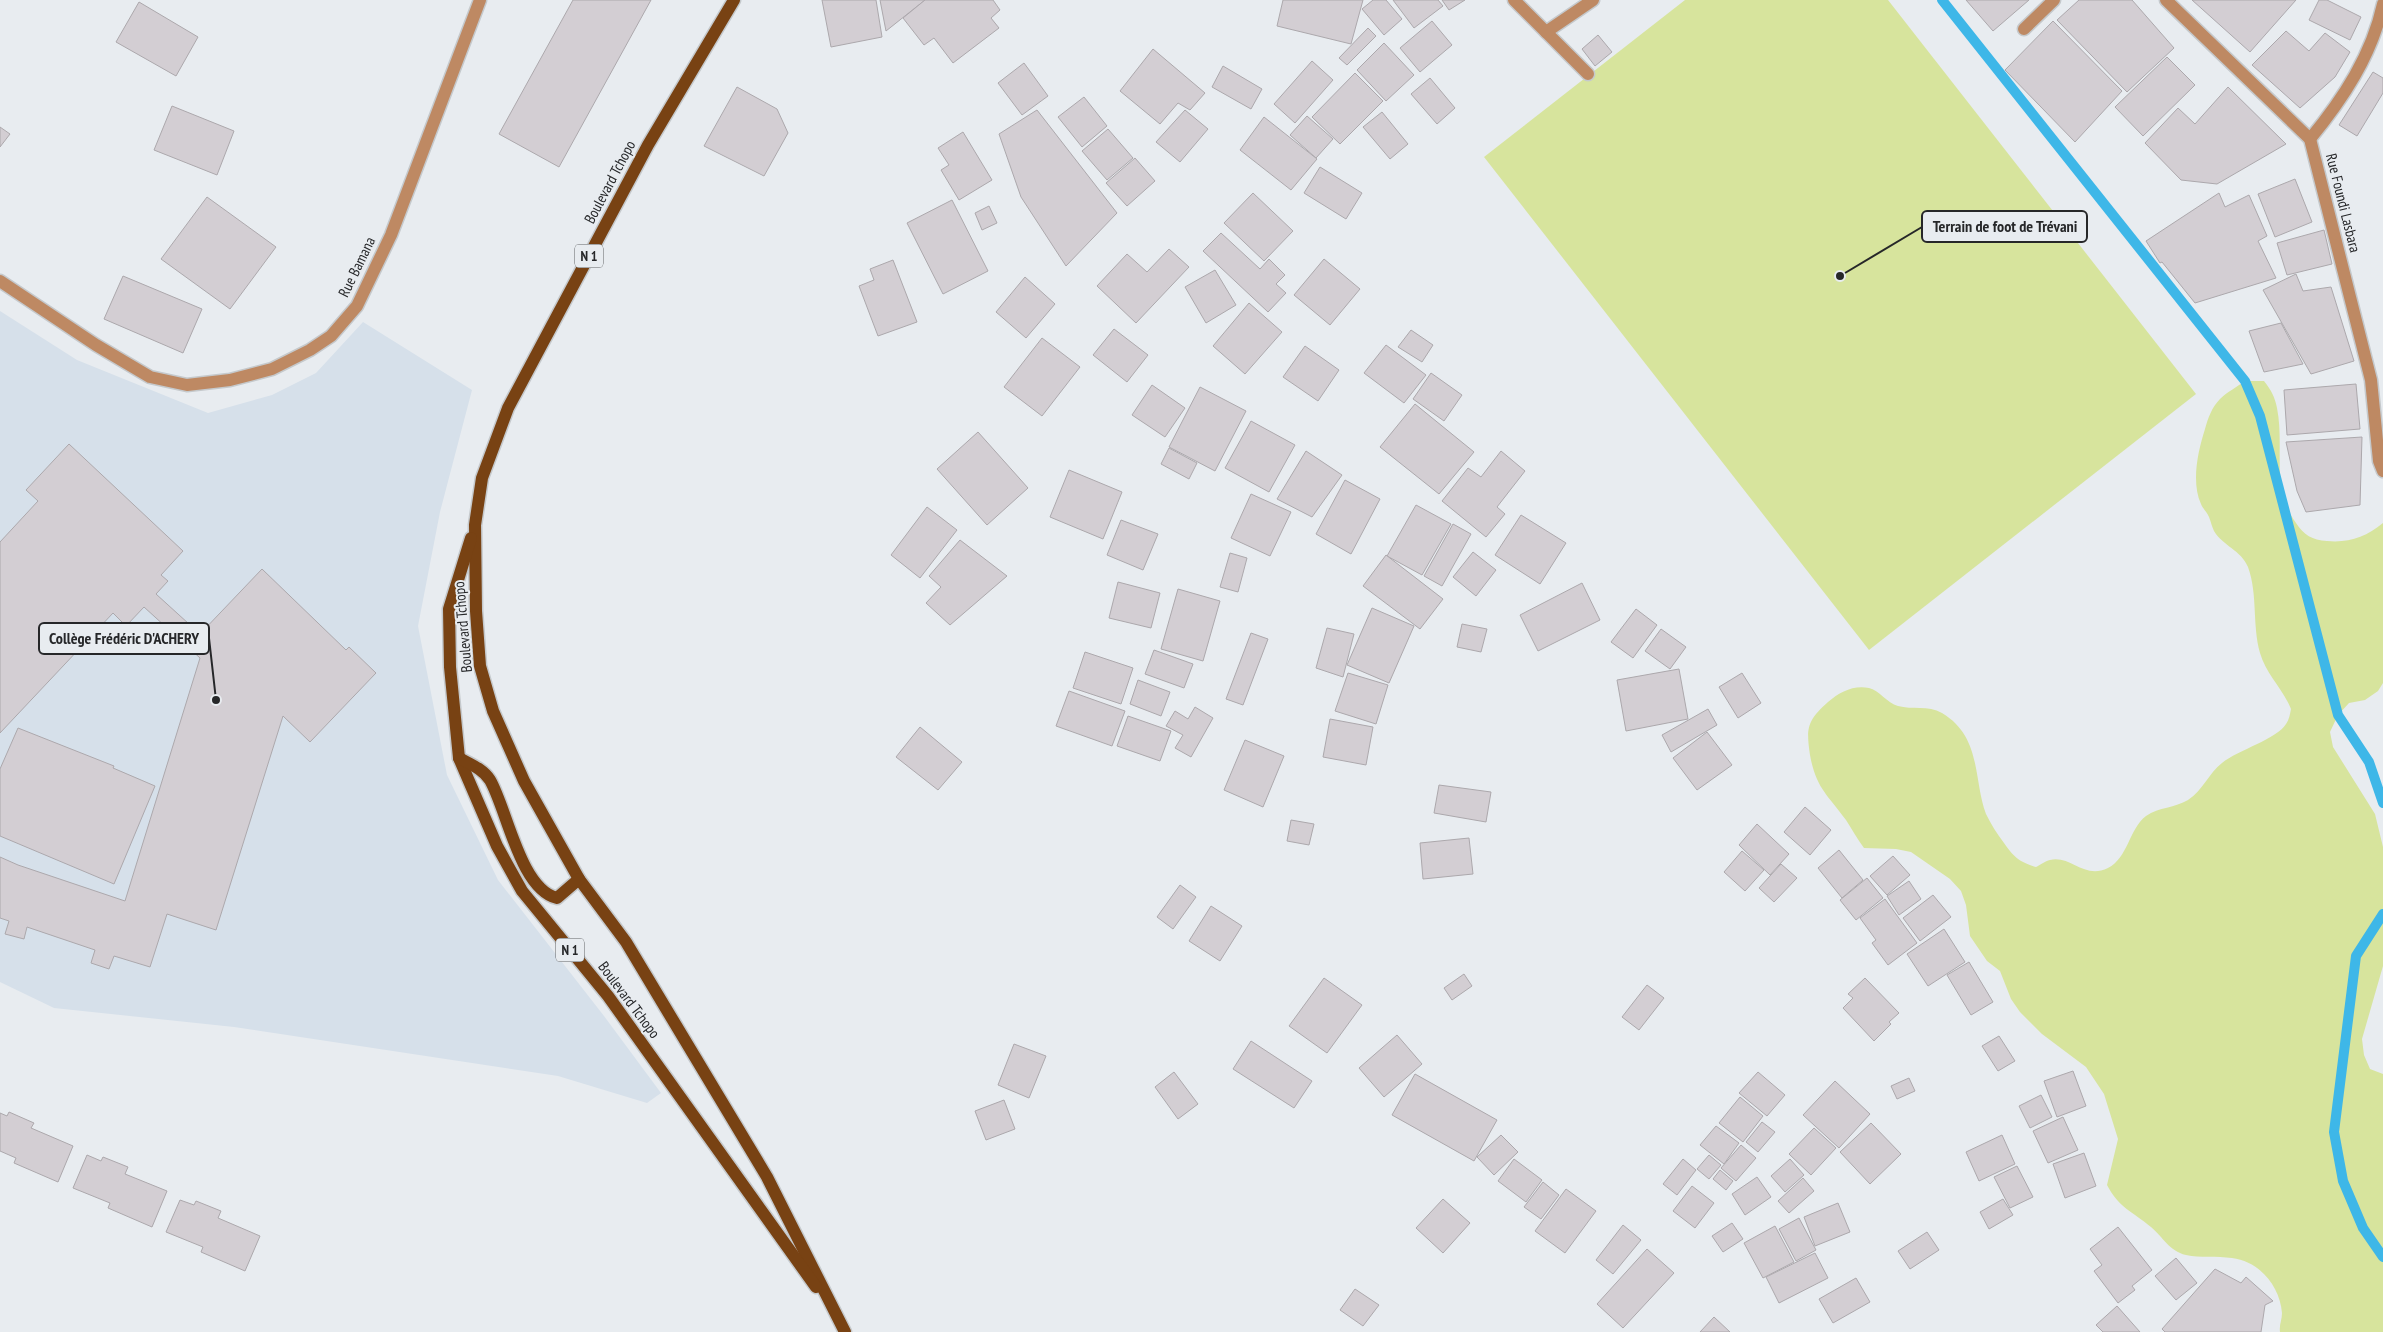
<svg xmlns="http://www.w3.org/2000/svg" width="2383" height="1332" viewBox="0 0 2383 1332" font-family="'PT Sans Narrow',sans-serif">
<rect width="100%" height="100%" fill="#e8ecf0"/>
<path fill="#d6e0ea" d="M0,311L77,360L208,413L272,395L316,373L363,322L472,390L440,512L418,626L447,775L498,880L604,1016L661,1093L647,1103L558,1076L234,1027L54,1008L0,982Z"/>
<g fill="#d7e49d">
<path d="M1685,0H1888L2196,394L1869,650L1484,157Z"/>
<path d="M2245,381H2264C2271,390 2275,397 2277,408C2285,448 2270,487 2296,523C2304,535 2312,540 2327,541C2349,543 2366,537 2383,523V683L2378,691L2365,700L2349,703L2338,715L2330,732L2333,747L2375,814L2383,847V966L2362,1039L2364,1055L2370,1069L2383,1074V1332H2280C2279,1325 2282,1320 2282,1313C2280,1286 2259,1261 2232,1258C2217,1256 2200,1258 2186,1255C2169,1251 2163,1237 2151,1227C2132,1211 2119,1208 2107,1185L2118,1139L2104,1094L2086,1067L2042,1034L2020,1012L2011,999L2000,971L1987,961L1970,936L1966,905L1961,891L1950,879L1911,852L1896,849L1864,848C1857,839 1852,829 1846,820C1827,794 1816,788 1810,755C1806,728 1807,721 1828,702C1840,692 1853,685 1869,688C1879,690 1887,703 1898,706C1912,710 1928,705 1942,713C1982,737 1973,779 1986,814C1991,824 1997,834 2004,843C2014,857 2019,862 2036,867C2040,865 2045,861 2050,860C2071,855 2084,880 2108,868C2128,858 2129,829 2146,816C2159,807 2175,808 2188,800C2203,790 2209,773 2222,763C2238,750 2277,739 2286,724C2289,720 2290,714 2291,709C2283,689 2266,674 2260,653C2252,624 2258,595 2248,567C2241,550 2223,546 2214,531C2212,527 2211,522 2209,517C2207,512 2203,509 2201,504C2191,482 2198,451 2205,429C2208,418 2212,407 2220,399C2227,392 2237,387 2245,381Z"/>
</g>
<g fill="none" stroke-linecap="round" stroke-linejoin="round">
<g stroke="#3eb7e8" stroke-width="10">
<path d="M1942,0L2245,381L2260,416L2338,715L2369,762L2383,803"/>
<path d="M2383,914L2356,956L2334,1132L2343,1181L2363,1228L2383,1257"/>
</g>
</g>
<g fill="#d3ced3" stroke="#aca8ac">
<path d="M573,0H651L559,167L499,134Z"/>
<path d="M822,0H876L882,37L831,47Z"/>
<path d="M880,0H925L886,31Z"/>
<path d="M925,0H993L1000,10L991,18L999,28L953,63L934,38L924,45L903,18Z"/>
<path d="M1283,0H1363L1351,44L1277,26Z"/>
<path d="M1373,0H1386L1402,19L1384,35L1362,9Z"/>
<path d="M1393,0H1438L1443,6L1414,28Z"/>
<path d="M1442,0H1465L1449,10Z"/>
<path d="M1966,0H2029L1993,31Z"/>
<path d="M2079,0H2132L2174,48L2127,92L2057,20Z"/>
<path d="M2192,0H2296L2250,52Z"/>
<path d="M2319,0H2327L2361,17L2350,40L2309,20Z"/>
<path d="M139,2L198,37L176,76L116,42Z"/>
<path d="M1432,21L1452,45L1420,72L1400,48Z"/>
<path d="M2053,21L2122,91L2075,142L2005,70Z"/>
<path d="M1368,28L1376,36L1347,65L1339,58Z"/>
<path d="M2286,31L2309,51L2325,33L2350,52L2335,77L2300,108L2252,65Z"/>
<path d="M1598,35L1612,52L1595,66L1582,49Z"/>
<path d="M1384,43L1414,75L1386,101L1357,70Z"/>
<path d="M1153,49L1205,93L1190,110L1178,103L1160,124L1120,91Z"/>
<path d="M2167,57L2195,85L2143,136L2115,107Z"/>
<path d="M1312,61L1333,80L1295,123L1274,104Z"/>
<path d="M1024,63L1048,96L1022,115L998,83Z"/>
<path d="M1223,66L1262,89L1251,109L1212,87Z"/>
<path d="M2373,72L2383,78V93L2357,136L2339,125Z"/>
<path d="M1355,73L1383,101L1340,144L1312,117Z"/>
<path d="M1430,78L1455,108L1437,124L1411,94Z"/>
<path d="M737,87L777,109L788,133L764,176L704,146Z"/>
<path d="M2228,87L2286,144L2217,184L2181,180L2145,143L2178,108L2195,124Z"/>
<path d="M1084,97L1107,126L1082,147L1058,117Z"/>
<path d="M172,106L234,131L217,175L154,150Z"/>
<path d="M1037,110L1117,213L1066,266L1021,197L999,134Z"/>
<path d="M1185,110L1208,129L1180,162L1156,142Z"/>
<path d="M1382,112L1408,144L1390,159L1363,127Z"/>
<path d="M1307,116L1333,139L1316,158L1290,135Z"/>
<path d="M1264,117L1317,159L1291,190L1240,150Z"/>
<path d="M0,127L10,134L0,147Z"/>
<path d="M1108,129L1133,158L1107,180L1082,151Z"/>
<path d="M963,132L992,180L959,200L941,170L949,165L938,148Z"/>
<path d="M1135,158L1155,181L1127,206L1106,183Z"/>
<path d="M1320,167L1362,193L1346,219L1304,193Z"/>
<path d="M2295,179L2312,222L2275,237L2258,194Z"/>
<path d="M1253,193L1293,231L1264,261L1224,223Z"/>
<path d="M2219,193L2225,207L2249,195L2267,236L2258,241L2276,278L2195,303L2162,262L2160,263L2146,241Z"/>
<path d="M207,197L276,247L230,309L161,259Z"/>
<path d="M952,200L988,271L943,294L907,223Z"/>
<path d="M989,206L997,223L982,230L975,213Z"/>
<path d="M2324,230L2332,264L2287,275L2277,243Z"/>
<path d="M1221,233L1260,269L1269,259L1285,275L1276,284L1286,293L1268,312L1203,251Z"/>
<path d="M1169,249L1189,267L1136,323L1097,286L1127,254L1147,272Z"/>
<path d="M1324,259L1360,289L1330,325L1294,295Z"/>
<path d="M893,260L917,322L878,336L859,286L874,280L870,269Z"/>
<path d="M1215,270L1236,305L1206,323L1185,287Z"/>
<path d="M2296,274L2303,291L2331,287L2354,361L2311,374L2263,290Z"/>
<path d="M123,276L202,309L183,353L104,319Z"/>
<path d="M1025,277L1055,304L1026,338L996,312Z"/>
<path d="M1249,303L1282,332L1245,374L1213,346Z"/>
<path d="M2281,323L2303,364L2264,372L2249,331Z"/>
<path d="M1114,329L1148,355L1127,382L1093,355Z"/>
<path d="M1411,330L1433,345L1422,362L1398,347Z"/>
<path d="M1042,338L1080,367L1042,416L1004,387Z"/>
<path d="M1386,345L1426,375L1404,403L1364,373Z"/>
<path d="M1305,346L1339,370L1318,401L1283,377Z"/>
<path d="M1431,373L1462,395L1444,421L1413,399Z"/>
<path d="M2356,384L2360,429L2287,435L2284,390Z"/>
<path d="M1152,385L1185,408L1165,437L1132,415Z"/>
<path d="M1200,387L1246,411L1215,471L1169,447Z"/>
<path d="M1415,404L1474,452L1439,494L1380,447Z"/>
<path d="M1251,421L1295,445L1269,492L1225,468Z"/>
<path d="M978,432L1028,488L987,525L937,469Z"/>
<path d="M2362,437L2360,505L2306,512L2297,491L2286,442Z"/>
<path d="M69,444L183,551L161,575L168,581L156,594L200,634L262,569L346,650L349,647L376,673L310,742L283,716L216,930L167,914L150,967L114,956L109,969L91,963L95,950L27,927L24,939L5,934L9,921L0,918V857L18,865L125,901L200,658L144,607L126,626L113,613L0,733V542L38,501L26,490Z"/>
<path d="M1169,448L1197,463L1189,479L1161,464Z"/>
<path d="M1306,451L1342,475L1312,517L1277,499Z"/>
<path d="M1501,451L1525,471L1497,507L1505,514L1486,537L1442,501L1468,468L1481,477Z"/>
<path d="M1069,470L1122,492L1103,539L1050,517Z"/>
<path d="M1345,480L1380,499L1351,554L1316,534Z"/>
<path d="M1251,494L1291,512L1270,556L1231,538Z"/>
<path d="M1416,505L1451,524L1422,575L1387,556Z"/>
<path d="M927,507L957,530L920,578L891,555Z"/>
<path d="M1521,515L1566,543L1540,584L1495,555Z"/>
<path d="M1121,520L1158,534L1143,570L1107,555Z"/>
<path d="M1453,524L1471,534L1442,586L1424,576Z"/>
<path d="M960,540L1007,576L950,625L926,603L941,587L929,576Z"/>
<path d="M1473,552L1496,570L1476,596L1453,577Z"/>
<path d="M1230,553L1247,558L1238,592L1220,587Z"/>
<path d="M1386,555L1443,599L1420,629L1363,586Z"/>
<path d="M1118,582L1160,593L1151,628L1109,618Z"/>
<path d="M1582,583L1600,620L1538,651L1520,615Z"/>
<path d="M1178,589L1220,601L1203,661L1161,649Z"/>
<path d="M1372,608L1414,626L1389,683L1347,665Z"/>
<path d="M1636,609L1657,625L1633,658L1611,642Z"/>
<path d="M1462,624L1487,629L1481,652L1457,647Z"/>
<path d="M1327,628L1354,634L1343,677L1316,668Z"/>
<path d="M1661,629L1686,647L1670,669L1645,651Z"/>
<path d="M1251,633L1268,639L1243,705L1226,699Z"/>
<path d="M1154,650L1193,664L1184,688L1145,674Z"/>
<path d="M1085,652L1133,668L1121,704L1073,688Z"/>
<path d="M1679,669L1688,719L1626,731L1617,680Z"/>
<path d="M1348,673L1388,685L1376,724L1335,711Z"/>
<path d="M1742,673L1761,703L1738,718L1719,687Z"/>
<path d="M1138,680L1170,692L1161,716L1130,704Z"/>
<path d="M1069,691L1125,711L1112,746L1056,726Z"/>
<path d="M1195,707L1213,718L1191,757L1175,748L1183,735L1166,726L1175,711L1188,719Z"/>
<path d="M1708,709L1717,725L1671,752L1662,735Z"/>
<path d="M1128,716L1171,731L1160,761L1117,746Z"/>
<path d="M1330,719L1373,727L1366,765L1323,757Z"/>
<path d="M920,727L962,762L938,790L896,757Z"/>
<path d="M18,728L114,766L113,768L155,786L114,884L0,836V769Z"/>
<path d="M1707,732L1732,765L1697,790L1673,758Z"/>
<path d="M1245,740L1284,756L1263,807L1224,790Z"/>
<path d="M1439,785L1491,792L1486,822L1434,813Z"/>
<path d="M1805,807L1831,830L1810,855L1784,832Z"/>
<path d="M1291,820L1314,824L1309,845L1287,841Z"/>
<path d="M1757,824L1789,854L1770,875L1739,845Z"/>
<path d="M1469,838L1473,874L1423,879L1420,843Z"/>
<path d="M1839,850L1863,880L1842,898L1818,868Z"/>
<path d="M1742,851L1764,870L1745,891L1724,872Z"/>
<path d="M1893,856L1910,875L1887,895L1870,876Z"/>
<path d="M1781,864L1797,878L1774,902L1759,888Z"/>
<path d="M1867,878L1883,898L1856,920L1840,900Z"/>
<path d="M1909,881L1921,899L1899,915L1887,896Z"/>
<path d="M1180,885L1196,897L1173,929L1157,917Z"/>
<path d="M1933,895L1951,917L1920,941L1903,918Z"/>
<path d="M1885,899L1917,943L1888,965L1872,943L1876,940L1860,918Z"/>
<path d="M1211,906L1242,926L1220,961L1189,941Z"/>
<path d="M1944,929L1965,962L1928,986L1907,954Z"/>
<path d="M1969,962L1993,1002L1971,1015L1947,975Z"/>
<path d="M1464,974L1472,986L1452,1000L1444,988Z"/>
<path d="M1324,978L1362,1005L1327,1053L1289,1026Z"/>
<path d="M1865,978L1899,1013L1889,1022L1891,1024L1874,1041L1843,1008L1853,998L1848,994Z"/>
<path d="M1647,985L1664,998L1639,1030L1622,1017Z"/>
<path d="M1397,1035L1422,1064L1384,1097L1359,1068Z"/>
<path d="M1999,1036L2015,1061L1998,1071L1982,1046Z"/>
<path d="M1251,1041L1312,1081L1294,1108L1233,1069Z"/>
<path d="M1014,1044L1046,1056L1029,1098L998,1085Z"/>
<path d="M2073,1071L2086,1106L2057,1117L2044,1081Z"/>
<path d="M1174,1072L1198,1104L1178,1119L1155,1087Z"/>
<path d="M1758,1072L1785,1095L1767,1116L1739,1093Z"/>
<path d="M1415,1074L1497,1120L1474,1161L1392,1115Z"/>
<path d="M1909,1078L1915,1091L1897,1099L1891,1086Z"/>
<path d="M1835,1081L1870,1114L1839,1148L1803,1115Z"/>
<path d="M2041,1095L2052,1117L2030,1128L2019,1106Z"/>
<path d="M1740,1097L1763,1116L1743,1142L1719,1123Z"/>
<path d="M1004,1100L1015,1129L986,1140L975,1111Z"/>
<path d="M9,1112L34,1123L31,1128L73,1146L58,1182L14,1163L16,1158L0,1151V1113L7,1116Z"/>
<path d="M2063,1117L2078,1150L2048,1163L2033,1131Z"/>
<path d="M1762,1122L1775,1132L1758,1152L1746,1142Z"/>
<path d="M1871,1123L1901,1154L1870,1184L1840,1152Z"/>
<path d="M1716,1126L1739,1143L1724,1164L1700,1145Z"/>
<path d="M1814,1128L1836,1148L1811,1175L1789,1154Z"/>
<path d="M1501,1135L1518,1152L1494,1175L1477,1157Z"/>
<path d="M2002,1135L2015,1164L1979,1181L1966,1152Z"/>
<path d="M1741,1145L1756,1158L1736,1181L1721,1168Z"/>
<path d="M2084,1153L2096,1186L2065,1198L2053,1164Z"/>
<path d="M87,1155L101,1161L103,1157L128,1167L125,1174L167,1191L152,1227L108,1208L110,1203L73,1188Z"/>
<path d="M1709,1155L1721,1165L1709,1179L1697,1169Z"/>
<path d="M1514,1159L1542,1180L1526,1202L1498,1181Z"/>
<path d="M1683,1159L1696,1170L1677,1195L1663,1184Z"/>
<path d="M1790,1159L1804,1175L1785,1192L1771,1176Z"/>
<path d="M2017,1166L2033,1197L2010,1208L1994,1177Z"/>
<path d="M1720,1170L1733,1181L1726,1190L1713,1179Z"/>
<path d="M1757,1177L1771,1197L1745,1215L1732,1194Z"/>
<path d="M1803,1178L1814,1191L1789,1213L1778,1201Z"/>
<path d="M1543,1182L1559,1195L1541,1219L1524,1207Z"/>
<path d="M1692,1186L1714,1203L1695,1228L1673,1211Z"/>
<path d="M1566,1189L1596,1211L1565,1253L1535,1231Z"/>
<path d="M1443,1199L1470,1223L1443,1253L1416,1228Z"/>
<path d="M2003,1199L2013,1215L1989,1229L1980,1212Z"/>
<path d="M180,1200L194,1205L196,1201L221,1211L218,1218L260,1236L245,1271L201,1252L203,1247L166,1232Z"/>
<path d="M1838,1203L1850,1232L1815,1246L1804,1217Z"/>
<path d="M1799,1218L1816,1250L1796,1261L1779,1229Z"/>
<path d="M1732,1223L1743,1239L1723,1252L1712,1236Z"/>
<path d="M1623,1225L1641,1240L1613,1274L1596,1260Z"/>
<path d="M1775,1226L1794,1262L1763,1278L1744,1243Z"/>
<path d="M2118,1227L2152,1270L2132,1286L2135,1290L2118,1303L2094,1271L2102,1265L2090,1249Z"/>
<path d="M1927,1232L1939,1250L1910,1269L1898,1251Z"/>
<path d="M1647,1249L1674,1273L1623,1328L1597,1304Z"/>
<path d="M1815,1253L1828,1278L1779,1303L1766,1277Z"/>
<path d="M2176,1258L2197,1283L2176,1300L2155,1276Z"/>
<path d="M2215,1269L2241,1283L2246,1277L2273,1301L2265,1305L2261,1332H2165L2162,1329Z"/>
<path d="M1856,1278L1870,1302L1833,1323L1819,1299Z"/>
<path d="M1355,1289L1379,1305L1363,1326L1340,1310Z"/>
<path d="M2117,1306L2140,1332H2103L2096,1325Z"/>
<path d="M1714,1317L1730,1332H1700Z"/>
</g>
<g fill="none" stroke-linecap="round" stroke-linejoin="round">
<g stroke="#c5c9cc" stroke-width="15">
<g id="street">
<path d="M1514,0L1588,74"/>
<path d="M2166,0L2310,139L2371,380L2379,461L2383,471"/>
<path d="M2024,29L2054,0"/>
<path d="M1546,32L1593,0"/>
<path d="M2310,139C2343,99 2372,55 2383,4"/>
<path d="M0,281L96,345L150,377L187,385L230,380L272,369L310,350L331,336L357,306L391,235L480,0"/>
</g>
</g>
<g stroke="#c5c9cc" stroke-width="15">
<g id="primary">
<path d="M734,0L648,145L508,408L482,478L475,525L476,611L480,666L493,711L524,781L579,879L626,942L767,1177L845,1332"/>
<path d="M471,538L449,609L450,667L459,758L497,846L522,891L608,996L816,1287"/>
<path d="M459,758C470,764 483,769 490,780C507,809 520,889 557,898L579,879"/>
</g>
</g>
<use href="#street" stroke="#be8963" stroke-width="12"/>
<use href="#primary" stroke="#784213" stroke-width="12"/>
</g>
<g text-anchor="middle" stroke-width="4" stroke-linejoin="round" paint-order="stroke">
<g fill="#e8ecf0" stroke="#606265" stroke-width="1">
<rect x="575" y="244.5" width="28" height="23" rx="4"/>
<rect x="556" y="938.5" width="28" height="23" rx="4"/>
</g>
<g font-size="14" font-weight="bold" fill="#262729">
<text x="589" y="261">N 1</text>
<text x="570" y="955">N 1</text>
</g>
<g font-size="15" fill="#262729" stroke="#e8ecf0">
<text transform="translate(610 182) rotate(-62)" y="5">Boulevard Tchopo</text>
<text transform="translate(2343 203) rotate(76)" y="5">Rue Foundi Lasbara</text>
<text transform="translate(357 267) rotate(-64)" y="5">Rue Bamana</text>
<text transform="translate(463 627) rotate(-95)" y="5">Boulevard Tchopo</text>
<text transform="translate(629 1000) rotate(53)" y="5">Boulevard Tchopo</text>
</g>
</g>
<path fill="none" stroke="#262729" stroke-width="2" d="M1840 276L1922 227M216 700L209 638"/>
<g fill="#262729" stroke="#e8ecf0" stroke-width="2">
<circle cx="1840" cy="276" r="5"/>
<circle cx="216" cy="700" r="5"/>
</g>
<g fill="#e8ecf0" stroke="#262729" stroke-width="2">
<rect x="1922" y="211" width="165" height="31" rx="5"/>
<rect x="39" y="623" width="170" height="31" rx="5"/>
</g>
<g font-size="16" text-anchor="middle" font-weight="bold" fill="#262729">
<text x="2005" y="232">Terrain de foot de Trévani</text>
<text x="124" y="644">Collège Frédéric D'ACHERY</text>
</g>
</svg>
